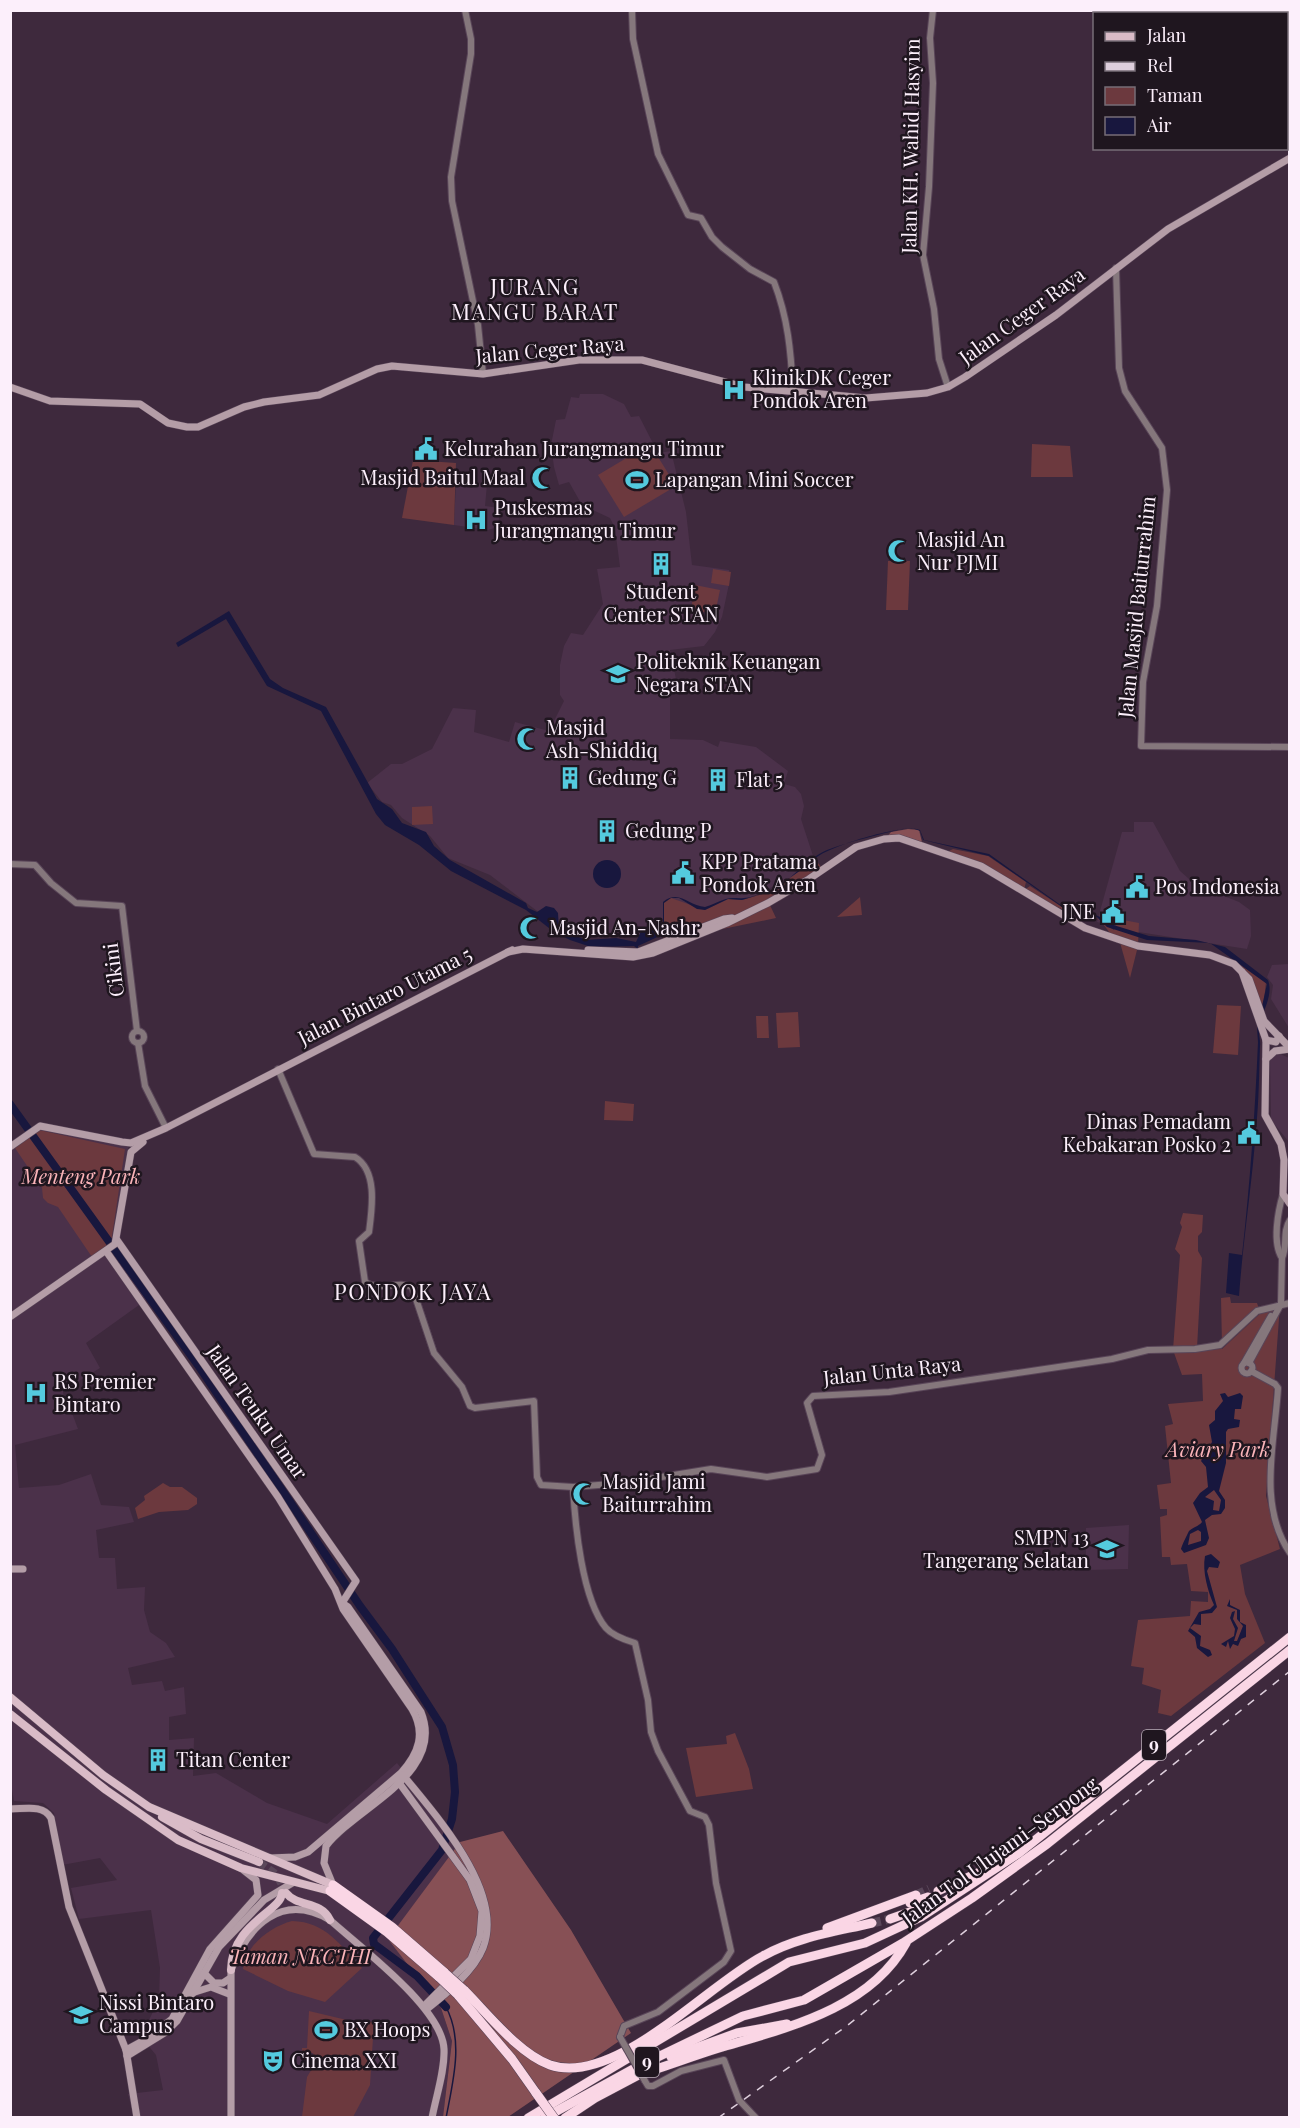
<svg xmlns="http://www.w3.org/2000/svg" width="1300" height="2128" viewBox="0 0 1300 2128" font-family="'Playfair Display',serif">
<rect width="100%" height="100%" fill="#3e293d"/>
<g fill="#4b314a">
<path d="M580,394H603L624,404L631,417L639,416L658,453L671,451L686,512L692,565L729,570V584L722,617L715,632L704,646L670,650L677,684L670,686V739L703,740L718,747L720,741L756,747L788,771L784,784L795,787L801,794L804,806L801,819L815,862L802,873L751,897L638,936L591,937L573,934L554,924L490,875L448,858L430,836L402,818L391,805L382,802L367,783L391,764H402L432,749L453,708L476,710L474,732L509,742L515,722L549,731L564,701L560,695V665L564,646L571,633L583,635L603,604L597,569L620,567L615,528L610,518L582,505L569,482L559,485L554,467L551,445L556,420L565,419L571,397L579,398Z"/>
<path d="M456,482L487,484L485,506L500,508L498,527L488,530L454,525Z"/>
<path d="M1134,822H1153L1180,871L1189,879L1199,886L1239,902L1250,910L1251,936L1247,949L1132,931L1097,922L1122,832H1134Z"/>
<path d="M1289,964H1290L1289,1028L1271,999L1273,985L1267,977L1272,965Z"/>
<path d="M1276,1052L1289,1058V1142L1271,1120L1270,1058Z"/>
<path d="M39,1129L129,1145L112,1245L146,1300L86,1343L100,1368L63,1391L65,1410L72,1413L78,1429L15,1445L19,1488L59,1485L91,1474L101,1505L129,1507L134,1522L96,1530L99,1558H115L117,1589L145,1587L144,1610L150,1632L166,1643L175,1657L128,1668L132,1685L162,1681L165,1691L184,1687L186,1714L169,1717V1740L194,1738L193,1776L216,1773L267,1803L327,1824L397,1763L460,1842L389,1939L441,2008L452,2041L443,2117H134L128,2094L163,2090L156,2055L141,2037L159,1999L160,1968L151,1910L79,1919L71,1888L117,1880L100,1858L62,1865L54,1813L43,1803L14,1801L11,1784L10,1149Z"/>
<path d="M1129,1525L1128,1569L1086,1570V1528Z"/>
</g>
<g fill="#6c393e">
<path d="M650,444L676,486L624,517L598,475Z"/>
<path d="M1032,444L1070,446L1073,477H1031Z"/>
<path d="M413,460L456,463L454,525L402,518Z"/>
<path d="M888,561H910L908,610H886Z"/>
<path d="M713,569L731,572L729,586L711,583Z"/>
<path d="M695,585L720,590L715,614L691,610Z"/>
<path d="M432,806L433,824L412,825V807Z"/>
<path d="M953,849L988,856L1026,882L1024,890L1030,886L1065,909H1075L1072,914L945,853Z"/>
<path d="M814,858L822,868L781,900L769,903L776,918L703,933L663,950L664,902L671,898L705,910L728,899L742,900L772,891L808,865Z"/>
<path d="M860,897L862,915L837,917Z"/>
<path d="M1088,913L1114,930L1118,919L1139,923L1138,946L1130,978L1119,939L1112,936L1101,921Z"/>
<path d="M1228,954L1266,982L1263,1009L1247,974Z"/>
<path d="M1217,1005L1241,1006L1238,1055L1213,1053Z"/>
<path d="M798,1012L800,1047L778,1048L776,1013Z"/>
<path d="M756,1016H768L769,1038H757Z"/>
<path d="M605,1101L634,1104L633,1121L604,1120Z"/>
<path d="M39,1130L125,1149L111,1243L92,1257L58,1207L48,1203L43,1198L42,1188L15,1148Z"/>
<path d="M1183,1213L1203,1215L1202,1232L1198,1236V1251L1202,1258L1197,1348L1179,1350L1222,1349L1264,1310L1280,1305L1266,1496L1280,1549L1240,1565L1245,1594L1265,1643L1171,1716L1158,1713L1161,1690L1142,1684L1144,1668L1131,1666L1138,1620L1190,1616L1191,1601L1208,1602V1592L1191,1591L1187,1564L1171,1565L1170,1557H1162L1160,1517L1167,1515V1509H1160L1157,1485L1171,1483L1165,1426L1173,1424L1168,1404L1203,1401L1202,1374L1182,1375L1173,1350L1180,1255L1175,1249L1182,1227L1180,1223Z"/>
<path d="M1230,1297L1231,1303H1257L1259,1309L1222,1346L1221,1298Z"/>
<path d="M163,1483L170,1487H182L197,1498V1504L188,1510L159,1512L138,1519L135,1508L145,1500L144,1496Z"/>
<path d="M735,1733L749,1769L753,1789L696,1797L686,1748L727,1744L726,1736Z"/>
<path d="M292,1921C326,1922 340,1945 362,1968L325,2002L288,1991L243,1969C246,1945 270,1927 292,1921Z"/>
<path d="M309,2011L351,2021L374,2022L370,2085L353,2117H302L307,2077L316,2062L313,2053H302V2048H307Z"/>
</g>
<g fill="#875055">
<path d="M908,829L919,830L923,846L886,838L891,832Z"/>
<path d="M503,1831L571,1930L631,2033L508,2117H443L452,2041L441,2008L388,1939L460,1842Z"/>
</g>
<g fill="#18173e" fill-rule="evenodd">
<path d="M229,611L270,679L283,688L326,707L377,799L392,809L402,823L426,832L434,846L450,860L526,903L528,908L537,912L546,906L554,908L558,913L559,929L586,940L616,938L636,942L642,929L648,926L663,929V902C680,889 688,906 705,907C712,905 719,901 726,899C732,897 738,899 744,898C752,897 763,894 771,891C791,881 807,858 827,850C851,841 877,835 902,829C909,828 914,828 920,830L924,840L989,854L1062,906L1079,908L1105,919L1107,923L1149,936L1196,940L1225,947L1268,980C1274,996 1261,1013 1259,1028C1258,1034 1261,1041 1260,1046C1259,1074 1259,1101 1256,1129C1252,1185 1243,1241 1239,1296L1226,1293L1229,1253L1242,1255C1250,1184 1255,1113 1258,1042L1257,1028L1267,984L1210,943L1147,940L1107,927L1097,917L1079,909H1065L989,856L923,840L920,831L912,828C890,829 820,847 808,865L771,891L742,900L728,899L705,910L697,909L679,898H671L664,903V934L638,946V949L634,946L591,947L570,940L554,932L526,910L451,871L419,845L385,825L376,814L321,711L267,686L226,619L178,647L176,643Z"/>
<circle cx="607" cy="874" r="14"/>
<path d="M1225,1393L1228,1397L1240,1393L1243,1396L1241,1409H1235L1234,1419L1240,1420L1239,1427L1228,1429L1226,1432V1463L1219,1491L1225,1500V1508L1221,1514L1212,1515L1205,1520L1209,1538L1206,1545L1184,1553L1181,1549C1182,1545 1187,1535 1189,1531C1192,1528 1199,1526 1202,1522L1193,1503L1200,1493L1208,1487L1206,1467L1201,1461L1212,1442L1209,1425L1215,1420V1411L1223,1401L1220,1394ZM1214,1490L1221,1500L1219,1511L1213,1510L1214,1501L1205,1497ZM1198,1530L1201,1532V1541L1188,1545L1190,1534Z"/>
<path d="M1211,1554L1220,1562L1218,1568L1209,1567L1207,1571L1217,1607L1212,1613L1201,1614V1625L1194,1624L1190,1628L1201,1636L1200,1646L1210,1650L1212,1655L1208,1657L1197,1648L1195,1637L1188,1631L1199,1612L1210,1609L1214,1605C1208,1592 1202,1571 1205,1556Z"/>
<path d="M1230,1599V1605L1240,1610V1622L1246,1625V1637L1241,1639L1238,1646L1233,1644L1230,1649L1228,1641L1226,1647L1221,1644L1234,1636L1235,1629L1230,1618L1232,1612L1235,1611L1233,1619L1238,1628L1234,1641H1237L1243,1626L1237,1619V1610L1227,1606Z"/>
</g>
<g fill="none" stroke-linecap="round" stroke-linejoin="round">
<path stroke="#18173e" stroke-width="1.5" d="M446,2007C464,2041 453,2081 446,2118"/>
<path stroke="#18173e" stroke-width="8" d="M10,1104L200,1368L360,1606L392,1649L442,1727L453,1765L455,1792L452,1819L442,1850L373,1938L374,1944L417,1976L446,2007"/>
<path stroke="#5a475a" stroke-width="8" stroke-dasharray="8 4" stroke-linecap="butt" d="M259,1862L277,1875L286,1893"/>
<g stroke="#5a475a" stroke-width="9" stroke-dasharray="9 4.5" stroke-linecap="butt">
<path d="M916,1895L929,1889"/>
<path d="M872,1923L890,1919"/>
</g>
<g stroke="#594558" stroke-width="8">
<g id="tertiary">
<path d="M465,10L471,39V54L451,177L452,201L478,325L483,374"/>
<path d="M632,10L633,39L658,154L688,215L701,218L712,237L722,247L750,269L774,282C788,318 791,352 793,391"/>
<path d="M933,10L930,38L933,83L929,187L923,255L934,309L939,359L948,387"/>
<path d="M1116,268L1119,368L1125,391L1162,448L1167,490L1157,606L1143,682L1141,746L1290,747"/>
<path d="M10,864L35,865L51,883L76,903L122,906L137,1031"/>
<circle cx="138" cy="1037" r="6"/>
<path d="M138,1043L145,1086L166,1128"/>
<path d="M278,1069L314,1154L355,1157C378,1171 372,1209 369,1232L359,1241L365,1282C378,1292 398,1280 412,1287L434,1353L462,1387L470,1406L475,1408L534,1401L537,1477L541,1485L573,1487L624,1483L711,1469L767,1477L817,1469L822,1455L807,1403L813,1396L889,1392L1112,1359L1148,1350L1195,1349L1220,1345L1257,1311L1290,1303"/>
<path d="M1282,1258C1272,1243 1278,1211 1283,1194"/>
<circle cx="1247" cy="1368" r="5.5"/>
<path d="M1244,1363L1271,1316"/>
<path d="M1249,1363L1281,1304L1282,1258C1288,1246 1282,1232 1290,1220"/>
<path d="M1251,1371L1275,1384L1278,1388C1275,1442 1257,1505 1290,1553"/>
<path d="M573,1487C575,1524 582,1600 606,1628C613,1636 625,1640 635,1643L648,1700L651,1732L658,1751L690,1811L705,1817L709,1825L716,1883L731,1951L724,1962L658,2012L624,2026L620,2037"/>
<path d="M645,2081L648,2086H653L681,2071L724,2060L739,2100L756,2118"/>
</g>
</g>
<g stroke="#594558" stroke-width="8">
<g id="secondary">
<path d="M10,387L50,401L140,404L168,423L187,427H198L244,407L264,402L319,395L377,369L392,366L483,374L579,360H642L744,387L866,398L927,393L948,387L965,377L1056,315L1168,229L1290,158"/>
<path d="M588,950L638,952L724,919L732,918"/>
<path d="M508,952L523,949L633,957L653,953L727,923L768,903L809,879L856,847L884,839L899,838L981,866L1085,928L1138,946L1210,955L1234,964L1249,979L1264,1021L1290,1048"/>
<path d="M1242,972L1266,1040L1265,1115L1281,1144L1284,1160L1283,1194L1290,1204"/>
<path d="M1266,1040L1276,1042L1279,1036"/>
<path d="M1266,1059L1275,1051L1290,1049"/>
<path d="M10,1147L40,1126L122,1142L131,1143L166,1128L512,950"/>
<path d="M117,1240L356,1581L342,1603"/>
<path d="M106,1251L278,1497L335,1589L343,1609L412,1709C426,1733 419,1753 401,1773L308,1852L295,1857L270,1858"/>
<path d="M10,1317L115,1244L131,1152L143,1142"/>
<path d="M10,1569H23"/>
<path d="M403,1775C436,1816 505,1891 483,1948C474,1971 446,1994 427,2009"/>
<path d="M397,1780L470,1880L482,1911L480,1936L471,1959L424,2006"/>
<path d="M10,1809C25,1809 43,1804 51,1818L69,1907L126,2050L137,2118"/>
<path d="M333,1885L324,1863L326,1846C357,1806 446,1774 421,1712L348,1607L342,1603"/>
<path d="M205,1974L214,1983H223L229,1979"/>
<path d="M195,1992L211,1987L229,1994"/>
<path d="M126,2050L148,2038L172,2019L210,1949L258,1895L256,1880L242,1869"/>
<path d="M127,2056L166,2032L177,2021L219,1947L264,1900L294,1882"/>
<path d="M231,2118V1970C248,1925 282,1892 330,1920C361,1948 442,2008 444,2049C445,2071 436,2096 432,2118"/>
</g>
</g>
<g stroke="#594558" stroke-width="9">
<g id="primary">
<path d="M10,1697L103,1775L149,1807L333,1885"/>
<path d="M10,1714L106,1790L178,1840L241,1868L330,1891"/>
<path d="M162,1817L201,1839L259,1862"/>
<path d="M286,1893C298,1908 320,1900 330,1920"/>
<path d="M231,1970C232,1923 281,1912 282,1893"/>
</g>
</g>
<g stroke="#594558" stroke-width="10">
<g id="motorway">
<path d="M333,1885L392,1927L445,1973"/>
<path d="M330,1891L387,1932L439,1977"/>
<path d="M938,1891L984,1870"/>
<path d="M910,1903L928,1897"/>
<path d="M890,1919L930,1905"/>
<path d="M827,1928L916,1895"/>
<path d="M464,1990C487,2013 519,2054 550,2065C615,2087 707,1985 763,1956C797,1937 834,1932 872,1923"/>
<path d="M458,1995L512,2059L536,2093"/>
<path d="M671,2057L737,2033L787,2024"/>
<path d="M641,2074C667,2066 693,2056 719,2048C786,2028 870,2009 906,1943"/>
<path d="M528,2118L789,1962L865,1943L921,1917L1019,1853L1290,1637"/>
<path d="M544,2118L637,2067L743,2016L804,2000L903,1943L972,1898L1047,1844L1290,1650"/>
<path d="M565,2118L595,2098L646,2071"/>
</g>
</g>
<use href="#tertiary" stroke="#85777c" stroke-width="6"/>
<use href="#secondary" stroke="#b49da7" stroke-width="7"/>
<use href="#primary" stroke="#d9bbc7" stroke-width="8"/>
<use href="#motorway" stroke="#fad6e5" stroke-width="9"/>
<path stroke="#ddcedc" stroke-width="1.5" stroke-dasharray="8 8" stroke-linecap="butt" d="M718,2118L848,2025L1290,1671"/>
<g stroke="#594558" stroke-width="8" stroke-linecap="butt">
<path id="tertiary-bridge" d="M620,2037L645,2081"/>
</g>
<g stroke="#594558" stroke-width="10" stroke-linecap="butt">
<g id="motorway-bridge">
<path d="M445,1973L464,1990"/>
<path d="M439,1977L458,1995"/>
<path d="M536,2093L554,2118"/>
</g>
</g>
<use href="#tertiary-bridge" stroke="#85777c" stroke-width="6"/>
<use href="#motorway-bridge" stroke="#fad6e5" stroke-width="9"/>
</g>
<defs>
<g id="hospital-bare" transform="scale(1.8)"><path d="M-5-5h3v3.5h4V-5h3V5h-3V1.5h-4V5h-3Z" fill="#54cade" stroke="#1f161f" stroke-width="2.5" paint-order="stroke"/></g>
<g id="civic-bare" transform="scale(1.8)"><path d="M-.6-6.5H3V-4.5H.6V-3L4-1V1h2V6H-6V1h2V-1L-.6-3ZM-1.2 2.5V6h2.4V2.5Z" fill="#54cade" stroke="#1f161f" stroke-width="2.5" paint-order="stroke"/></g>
<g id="mosque-bare" transform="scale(1.8)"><path d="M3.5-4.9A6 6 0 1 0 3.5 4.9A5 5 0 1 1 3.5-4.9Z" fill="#54cade" stroke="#1f161f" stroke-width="2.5" paint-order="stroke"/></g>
<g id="stadium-bare" transform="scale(1.8)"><path d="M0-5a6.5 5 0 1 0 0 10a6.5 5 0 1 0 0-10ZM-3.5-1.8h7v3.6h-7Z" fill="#54cade" stroke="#1f161f" stroke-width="2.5" paint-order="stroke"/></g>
<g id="building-bare" transform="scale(1.8)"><path d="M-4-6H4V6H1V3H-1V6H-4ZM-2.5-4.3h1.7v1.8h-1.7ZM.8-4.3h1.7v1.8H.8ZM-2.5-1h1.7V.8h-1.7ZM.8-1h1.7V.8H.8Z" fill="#54cade" stroke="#1f161f" stroke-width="2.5" paint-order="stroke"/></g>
<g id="university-bare" transform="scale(1.8)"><path d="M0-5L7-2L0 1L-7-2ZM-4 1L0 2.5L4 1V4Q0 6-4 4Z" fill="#54cade" stroke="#1f161f" stroke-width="2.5" paint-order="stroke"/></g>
<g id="school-bare" transform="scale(1.8)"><path d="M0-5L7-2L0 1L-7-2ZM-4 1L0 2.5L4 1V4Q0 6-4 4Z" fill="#54cade" stroke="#1f161f" stroke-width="2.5" paint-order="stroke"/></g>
<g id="theatre-bare" transform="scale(1.8)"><path d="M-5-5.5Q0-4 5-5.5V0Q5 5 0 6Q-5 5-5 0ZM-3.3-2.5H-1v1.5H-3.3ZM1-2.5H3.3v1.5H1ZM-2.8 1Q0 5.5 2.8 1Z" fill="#54cade" stroke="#1f161f" stroke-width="2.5" paint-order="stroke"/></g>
</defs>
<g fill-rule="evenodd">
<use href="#hospital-bare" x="734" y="390"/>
<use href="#civic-bare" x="426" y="449"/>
<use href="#mosque-bare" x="543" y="478"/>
<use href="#stadium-bare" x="637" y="480"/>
<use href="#hospital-bare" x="476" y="520"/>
<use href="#mosque-bare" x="899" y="551"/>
<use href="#building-bare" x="661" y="564"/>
<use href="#university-bare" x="618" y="674"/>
<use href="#mosque-bare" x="528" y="739"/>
<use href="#building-bare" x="570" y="778"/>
<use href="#building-bare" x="718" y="780"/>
<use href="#building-bare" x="607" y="831"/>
<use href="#civic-bare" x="683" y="873"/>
<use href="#civic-bare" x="1137" y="887"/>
<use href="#civic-bare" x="1113" y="912"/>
<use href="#mosque-bare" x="531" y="928"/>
<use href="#civic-bare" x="1249" y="1133"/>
<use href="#hospital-bare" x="36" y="1393"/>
<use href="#mosque-bare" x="584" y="1494"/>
<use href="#school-bare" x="1107" y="1549"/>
<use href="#building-bare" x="158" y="1760"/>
<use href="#university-bare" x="81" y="2015"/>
<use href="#stadium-bare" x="326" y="2030"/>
<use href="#theatre-bare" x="273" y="2061"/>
</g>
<g text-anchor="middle" stroke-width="5" stroke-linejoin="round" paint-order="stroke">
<g fill="#1f161f" stroke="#baaeb9" stroke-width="1.5">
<rect x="1142" y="1730" width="24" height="30" rx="4.5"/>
<rect x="635" y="2047" width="24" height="30" rx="4.5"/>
</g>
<g font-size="18" font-weight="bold" fill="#fceffb">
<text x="1154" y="1751">9</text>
<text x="647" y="2068">9</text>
</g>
<g font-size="20" fill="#fceffb" stroke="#1f161f">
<text transform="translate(911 146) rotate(-89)" y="7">Jalan KH. Wahid Hasyim</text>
<text transform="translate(1022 316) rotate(-36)" y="7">Jalan Ceger Raya</text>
<text transform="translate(550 350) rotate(-5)" y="7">Jalan Ceger Raya</text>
<text transform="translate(1137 607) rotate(-84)" y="7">Jalan Masjid Baiturrahim</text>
<text transform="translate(114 970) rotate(-97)" y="7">Cikini</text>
<text transform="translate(385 996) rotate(-27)" y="7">Jalan Bintaro Utama 5</text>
<text transform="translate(892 1371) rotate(-6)" y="7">Jalan Unta Raya</text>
<text transform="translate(257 1412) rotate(55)" y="7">Jalan Teuku Umar</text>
<text transform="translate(1000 1851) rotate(-36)" y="7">Jalan Tol Ulujami–Serpong</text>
</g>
<g font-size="20" fill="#fceffb" stroke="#1f161f" text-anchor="start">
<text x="752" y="385">KlinikDK Ceger<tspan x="752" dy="23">Pondok Aren</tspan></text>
<text x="444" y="456">Kelurahan Jurangmangu Timur</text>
<text x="525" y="485" text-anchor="end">Masjid Baitul Maal</text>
<text x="655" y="487">Lapangan Mini Soccer</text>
<text x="494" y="515">Puskesmas<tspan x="494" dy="23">Jurangmangu Timur</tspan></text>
<text x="917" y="547">Masjid An<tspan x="917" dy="23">Nur PJMI</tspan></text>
<text x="661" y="599" text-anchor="middle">Student<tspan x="661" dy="23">Center STAN</tspan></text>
<text x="636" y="669">Politeknik Keuangan<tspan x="636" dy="23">Negara STAN</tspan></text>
<text x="546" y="735">Masjid<tspan x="546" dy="23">Ash-Shiddiq</tspan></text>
<text x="588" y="785">Gedung G</text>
<text x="736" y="787">Flat 5</text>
<text x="625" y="838">Gedung P</text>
<text x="701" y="869">KPP Pratama<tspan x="701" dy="23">Pondok Aren</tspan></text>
<text x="1155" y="894">Pos Indonesia</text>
<text x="1095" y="919" text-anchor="end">JNE</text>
<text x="549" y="935">Masjid An-Nashr</text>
<text x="1231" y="1129" text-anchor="end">Dinas Pemadam<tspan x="1231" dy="23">Kebakaran Posko 2</tspan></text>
<text x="54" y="1389">RS Premier<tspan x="54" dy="23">Bintaro</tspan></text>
<text x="602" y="1489">Masjid Jami<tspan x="602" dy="23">Baiturrahim</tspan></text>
<text x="1089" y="1545" text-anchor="end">SMPN 13<tspan x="1089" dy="23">Tangerang Selatan</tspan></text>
<text x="176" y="1767">Titan Center</text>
<text x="99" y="2010">Nissi Bintaro<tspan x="99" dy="23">Campus</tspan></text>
<text x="344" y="2037">BX Hoops</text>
<text x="291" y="2068">Cinema XXI</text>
</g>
<g font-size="20" font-style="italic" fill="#fbb4b9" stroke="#1f161f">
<text x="81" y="1184">Menteng Park</text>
<text x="1218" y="1457">Aviary Park</text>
<text x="300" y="1964">Taman NKCTHI</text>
</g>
<g font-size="22" letter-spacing="1.5" fill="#fceffb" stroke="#1f161f">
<text x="535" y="295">JURANG<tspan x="535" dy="25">MANGU BARAT</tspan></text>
<text x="413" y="1300">PONDOK JAYA</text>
</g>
</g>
<rect width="1300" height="2128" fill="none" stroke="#fceffb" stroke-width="24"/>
<rect x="1093" y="12" width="195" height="138" fill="#1f161f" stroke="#776d77" stroke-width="1.5"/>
<rect x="1105" y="32" width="30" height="9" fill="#d9bbc7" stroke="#776d77" stroke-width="1.5"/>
<text x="1147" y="42" font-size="18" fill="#fceffb">Jalan</text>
<rect x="1105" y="62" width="30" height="9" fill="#ddcedc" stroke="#776d77" stroke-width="1.5"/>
<text x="1147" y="72" font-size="18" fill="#fceffb">Rel</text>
<rect x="1105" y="87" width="30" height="18" fill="#6c393e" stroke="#776d77" stroke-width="1.5"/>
<text x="1147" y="102" font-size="18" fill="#fceffb">Taman</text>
<rect x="1105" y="117" width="30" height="18" fill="#18173e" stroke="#776d77" stroke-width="1.5"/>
<text x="1147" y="132" font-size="18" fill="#fceffb">Air</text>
</svg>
